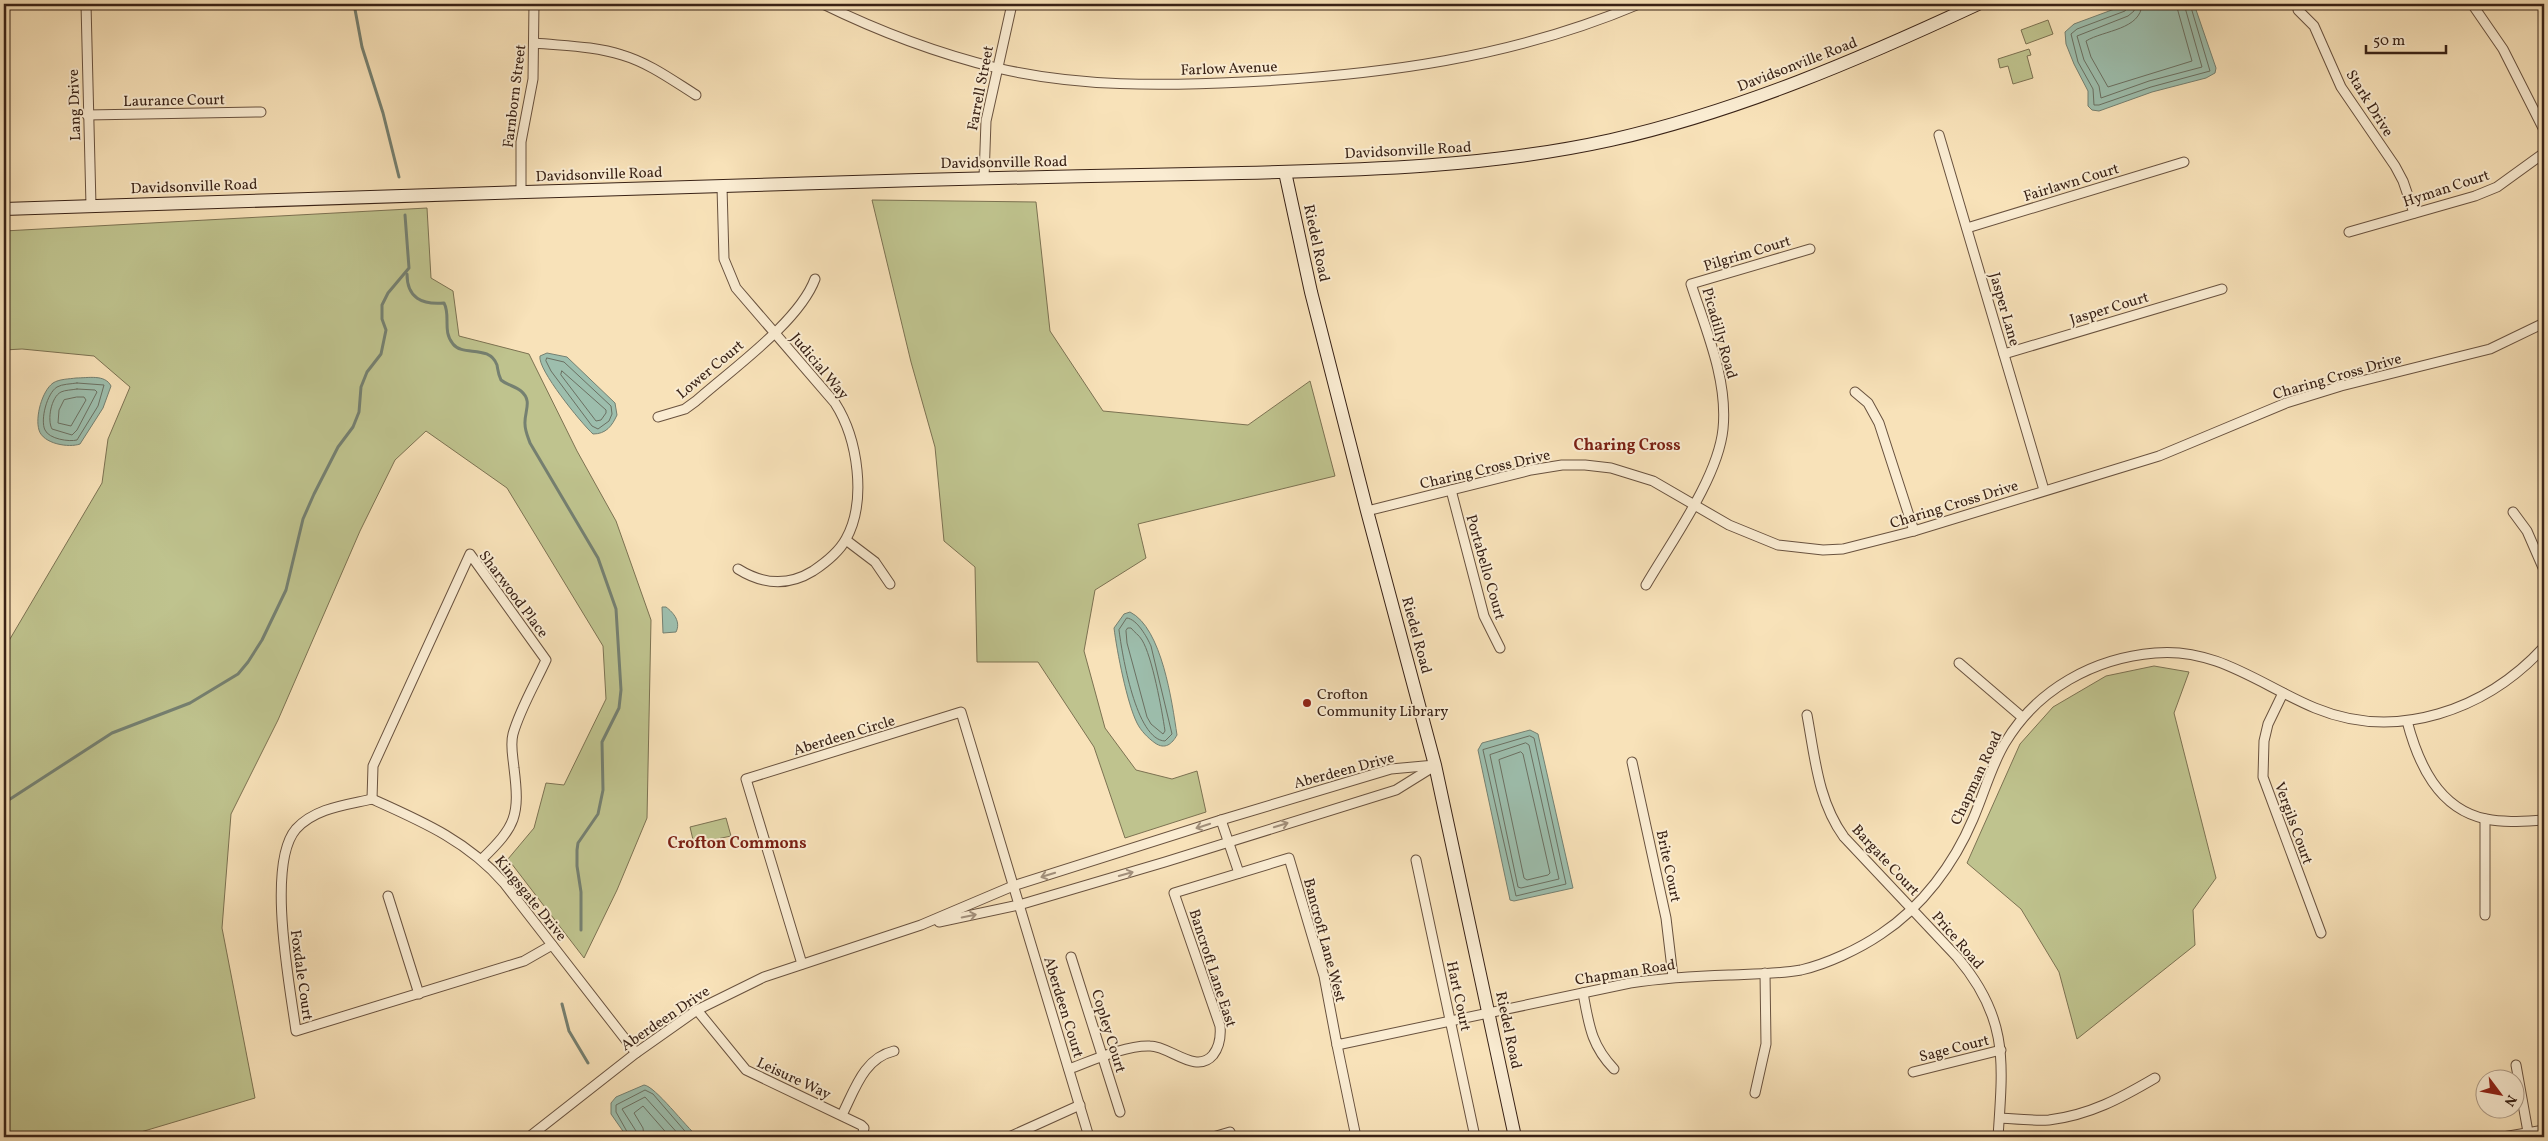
<svg xmlns="http://www.w3.org/2000/svg" width="2548" height="1141" viewBox="0 0 2548 1141" font-family="Vollkorn,serif">
<rect width="100%" height="100%" fill="#f8e2b9"/>
<filter id="stains"><feTurbulence type="fractalNoise" baseFrequency=".004" numOctaves="4"/><feColorMatrix values="0 0 0 0 .2 0 0 0 0 .09 0 0 0 0 .02 0 0 0 .5 -.17"/></filter>
<radialGradient id="worn" r=".72"><stop offset=".6" stop-color="#630" stop-opacity="0"/><stop offset="1" stop-color="#630" stop-opacity=".3"/></radialGradient>
<g fill="#bfc38e" stroke="#7c7252">
<path d="M2048,20L2053,34L2026,44L2021,30Z"/>
<path d="M2029,49L2031,55L2027,56L2033,78L2013,84L2008,66L2000,68L1998,59Z"/>
<path d="M872,200L1036,202L1050,331L1103,411L1248,425L1310,381L1335,476L1138,524L1146,558L1095,590L1084,651L1105,728L1136,770L1172,779L1197,771L1206,812L1125,838L1094,747L1038,662H977L975,567L944,541L935,447L911,362Z"/>
<path d="M427,208L431,278L453,291L459,336L529,354L577,451L616,521L651,620L647,818L617,890L584,958L508,859L534,828L546,783L564,785L606,699L603,646L507,488L426,431L395,460L360,531L278,720L231,814L222,928L255,1098L124,1137H4V643L7,644L102,483L108,439L130,387L94,356L22,349L4,350V231Z"/>
<path d="M2154,666L2189,672L2174,713L2216,878L2193,910L2195,945L2077,1039L2059,972L2021,909L1967,863L2020,744L2053,707L2106,676Z"/>
<path d="M726,818L731,836L694,844L690,827Z"/>
</g>
<g fill="#9dbead" stroke="#758071">
<path d="M2128,4H2194L2216,68L2215,73L2206,78L2152,92L2099,111L2092,110L2088,106V91L2074,64L2066,44L2065,32L2074,24Z"/>
<path d="M547,353L567,357L615,403L617,415C612,426 606,434 593,434C581,423 537,369 540,356Z"/>
<path d="M76,378C88,378 105,374 111,386L103,408L80,444C69,448 43,444 39,430C35,417 42,391 53,383C59,379 69,379 76,378Z"/>
<path d="M662,607H666C674,613 681,622 676,632L663,633Z"/>
<path d="M1130,612C1162,628 1172,702 1177,735C1172,744 1165,750 1155,743C1148,738 1141,731 1137,723C1127,703 1117,652 1114,628L1124,614Z"/>
<path d="M1530,730L1538,734L1573,888L1514,901L1510,900L1509,895L1478,750L1482,743Z"/>
<path d="M644,1085C655,1086 686,1127 698,1137H627L611,1114V1103L616,1097Z"/>
</g>
<g fill="none" stroke-linecap="round" stroke-linejoin="round">
<g stroke="#6b7062" stroke-width="1">
<path d="M2129,4L2125,11L2077,29L2071,34L2078,62L2093,89L2094,105H2099L2151,87L2210,71L2190,4"/>
<path d="M2135,4L2134,11L2128,16L2077,36L2084,60L2099,86L2101,98L2149,81L2202,67L2184,4"/>
<path d="M2142,4C2141,30 2104,30 2086,41L2091,57L2108,87L2192,61L2176,4"/>
<path d="M547,358L564,362L611,406L612,414L609,421L598,429L592,426L551,371L546,361Z"/>
<path d="M562,371L606,410V413L601,420L596,421L561,375Z"/>
<path d="M77,383L104,385L98,406L77,440C69,442 49,439 45,430C40,420 47,393 57,387C62,384 71,384 77,383Z"/>
<path d="M77,389L95,390L97,392L77,430L72,435L52,429C47,420 51,397 61,392C65,390 72,390 77,389Z"/>
<path d="M77,397H84L86,400L71,426L58,423L59,410L64,400Z"/>
<path d="M1127,618C1137,619 1147,637 1151,646L1172,734L1165,741C1136,740 1122,654 1119,630Z"/>
<path d="M1128,628H1131C1134,632 1139,635 1142,640C1152,656 1162,710 1165,731L1163,734L1151,724L1147,717L1127,643L1126,631Z"/>
<path d="M1530,736L1534,738L1566,884L1516,896L1483,750Z"/>
<path d="M1526,743L1529,745L1559,879L1521,888L1518,887L1490,755Z"/>
<path d="M1521,752L1523,754L1550,873L1548,875L1527,880L1524,878L1499,760Z"/>
<path d="M630,1137L616,1112V1105L645,1090L653,1094L690,1137"/>
<path d="M637,1137L636,1131L622,1109L645,1097L681,1137"/>
<path d="M644,1137L643,1128L634,1113L643,1106L670,1137"/>
</g>
<g stroke="#758071" stroke-width="3">
<path d="M354,4L362,47L383,113L399,177"/>
<path d="M407,274C407,298 422,305 444,303C451,316 442,331 453,344C463,357 489,344 497,365C498,370 498,374 501,380C507,385 515,386 521,391C533,401 524,412 525,424C525,431 528,437 530,443L598,558L616,609L621,690L619,708L602,742L603,790L598,814L578,843L577,850V866L581,892V930"/>
<path d="M4,803L112,733L190,703L238,674L248,662L262,640L286,590L303,519L314,494L338,447L353,427L359,412L361,387L367,372L381,354L386,330L382,319V305L388,293L409,268L405,215"/>
<path d="M562,1004L569,1031L588,1063"/>
</g>
<g stroke="#69523f" stroke-width="11">
<g id="street">
<path d="M86,4L91,206"/>
<path d="M823,4C878,31 936,53 997,68C1078,87 1162,86 1244,82C1381,75 1512,58 1639,4"/>
<path d="M2472,4L2503,49L2544,130"/>
<path d="M2298,10L2314,26L2341,87L2395,166L2403,181L2414,213"/>
<path d="M535,43C564,46 594,46 622,55C649,63 672,80 696,95"/>
<path d="M87,115L261,112"/>
<path d="M1939,135L2044,490"/>
<path d="M984,178L986,121L1012,4"/>
<path d="M722,187L724,259L736,288L835,403C858,439 867,501 846,539C839,552 825,563 813,571C787,587 762,584 738,569"/>
<path d="M521,192V142L533,79L534,4"/>
<path d="M1967,228L2184,162"/>
<path d="M2349,232L2475,196L2497,187L2544,153"/>
<path d="M2004,354L2222,289"/>
<path d="M1855,392L1868,403L1879,423L1914,531"/>
<path d="M658,417L685,409L696,401C732,369 799,322 815,279"/>
<path d="M1451,490L1484,616L1500,648"/>
<path d="M1367,511L1531,470L1562,465H1585L1611,468L1653,481L1729,525L1778,545L1823,550L1843,549L1914,531L2159,456L2286,403L2341,386L2490,349L2544,323"/>
<path d="M2513,512L2527,531L2544,570"/>
<path d="M846,540L875,562L890,584"/>
<path d="M1646,585C1671,542 1718,478 1723,429C1728,380 1706,330 1691,284L1810,249"/>
<path d="M1959,663L2022,717"/>
<path d="M2283,693L2268,724L2264,741L2263,777L2321,933"/>
<path d="M1807,715C1815,758 1818,801 1844,837L1957,957C2009,1018 2003,1062 1998,1137"/>
<path d="M2407,721C2418,763 2438,809 2486,819C2505,823 2525,821 2544,820"/>
<path d="M1632,762L1666,918L1673,977"/>
<path d="M372,799L373,766L470,554L546,660C535,684 520,709 513,734C510,745 513,757 514,768C520,816 516,826 482,859"/>
<path d="M372,799C346,805 315,808 296,829C266,864 290,987 296,1031L524,961L552,945"/>
<path d="M372,799C421,821 468,841 504,883L636,1053"/>
<path d="M2485,819V915"/>
<path d="M1221,820L1239,873"/>
<path d="M1416,860L1475,1137"/>
<path d="M388,896L419,994"/>
<path d="M939,922L1019,905L1165,862L1396,790L1433,767"/>
<path d="M1071,957L1120,1112"/>
<path d="M802,964L746,779L961,712L1089,1137"/>
<path d="M1583,993C1589,1025 1591,1045 1614,1069"/>
<path d="M697,1010L746,1070L861,1125L864,1128L862,1137"/>
<path d="M1337,1045L1356,1137"/>
<path d="M2516,1065L2528,1132"/>
<path d="M1069,1069C1091,1061 1126,1045 1150,1046C1170,1046 1196,1075 1213,1055C1220,1046 1221,1037 1220,1026L1174,893L1289,858L1324,976L1337,1045L1630,983C1663,978 1696,976 1729,975C1753,974 1778,974 1801,970C1827,964 1859,949 1881,934C1922,907 1954,864 1973,819C1984,794 1991,766 2005,743C2037,689 2094,658 2155,653C2216,647 2262,686 2315,708C2397,742 2486,710 2544,647"/>
<path d="M1913,1072L2001,1050"/>
<path d="M1755,1093L1766,1044L1765,973"/>
<path d="M842,1115C855,1089 864,1058 894,1051"/>
<path d="M2000,1118C2016,1119 2033,1121 2049,1120C2090,1115 2121,1098 2155,1078"/>
<path d="M529,1137L636,1053L697,1010L764,977L921,925L1013,886L1221,820L1391,769L1435,765"/>
<path d="M1009,1137L1080,1105"/>
<path d="M1213,1137L1230,1132L1232,1137"/>
<path d="M2503,1137L2544,1130"/>
</g>
</g>
<g stroke="#392216" stroke-width="14">
<g id="secondary">
<path d="M1285,172L1311,292L1367,511L1435,765L1515,1137"/>
<path d="M4,209C309,197 614,190 919,180C1026,177 1134,175 1241,173C1365,170 1489,167 1611,140C1739,111 1860,59 1978,4"/>
</g>
</g>
<use href="#street" stroke="#faecd2" stroke-width="9"/>
<use href="#secondary" stroke="#faecd2" stroke-width="12"/>
</g>
<defs><path id="oneway-shaft" d="M-6 0H5M1.5-3L5.5 0L1.5 3" fill="none" stroke-width="1.6" stroke-linecap="round" stroke-linejoin="round" transform="scale(1.25)"/></defs>
<g stroke="#a3917d">
<use href="#oneway-shaft" transform="translate(1281 825) rotate(-17)"/>
<use href="#oneway-shaft" transform="translate(1203 826) rotate(162)"/>
<use href="#oneway-shaft" transform="translate(1126 874) rotate(-16)"/>
<use href="#oneway-shaft" transform="translate(1048 875) rotate(163)"/>
<use href="#oneway-shaft" transform="translate(969 916) rotate(-11)"/>
</g>
<circle fill="#8f2418" stroke="#faecd2" stroke-width="2" cx="1307" cy="703" r="5"/>
<g text-anchor="middle" stroke-width="4" stroke-linejoin="round" paint-order="stroke">
<g font-size="15" fill="#392216" stroke="#faecd2">
<text transform="translate(1797 64) rotate(-21)" y="5">Davidsonville Road</text>
<text transform="translate(1229 68) rotate(-2)" y="5">Farlow Avenue</text>
<text transform="translate(980 88) rotate(-79)" y="5">Farrell Street</text>
<text transform="translate(514 96) rotate(-83)" y="5">Farnborn Street</text>
<text transform="translate(174 100) rotate(-1)" y="5">Laurance Court</text>
<text transform="translate(2370 103) rotate(58)" y="5">Stark Drive</text>
<text transform="translate(74 105) rotate(-92)" y="5">Lang Drive</text>
<text transform="translate(1408 150) rotate(-3)" y="5">Davidsonville Road</text>
<text transform="translate(1004 162) rotate(-1)" y="5">Davidsonville Road</text>
<text transform="translate(599 174) rotate(-2)" y="5">Davidsonville Road</text>
<text transform="translate(2071 182) rotate(-17)" y="5">Fairlawn Court</text>
<text transform="translate(194 186) rotate(-2)" y="5">Davidsonville Road</text>
<text transform="translate(2446 188) rotate(-18)" y="5">Hyman Court</text>
<text transform="translate(1317 243) rotate(78)" y="5">Riedel Road</text>
<text transform="translate(1747 253) rotate(-17)" y="5">Pilgrim Court</text>
<text transform="translate(2109 308) rotate(-17)" y="5">Jasper Court</text>
<text transform="translate(2005 309) rotate(74)" y="5">Jasper Lane</text>
<text transform="translate(1720 333) rotate(74)" y="5">Picadilly Road</text>
<text transform="translate(820 366) rotate(50)" y="5">Judicial Way</text>
<text transform="translate(710 369) rotate(-40)" y="5">Lower Court</text>
<text transform="translate(2337 376) rotate(-16)" y="5">Charing Cross Drive</text>
<text transform="translate(1485 469) rotate(-13)" y="5">Charing Cross Drive</text>
<text transform="translate(1954 504) rotate(-17)" y="5">Charing Cross Drive</text>
<text transform="translate(1486 567) rotate(74)" y="5">Portabello Court</text>
<text transform="translate(514 594) rotate(53)" y="5">Sharwood Place</text>
<text transform="translate(1417 635) rotate(75)" y="5">Riedel Road</text>
<text transform="translate(844 735) rotate(-17)" y="5">Aberdeen Circle</text>
<text transform="translate(1344 770) rotate(-15)" y="5">Aberdeen Drive</text>
<text transform="translate(1976 778) rotate(-65)" y="5">Chapman Road</text>
<text transform="translate(2294 823) rotate(70)" y="5">Vergils Court</text>
<text transform="translate(1886 860) rotate(47)" y="5">Bargate Court</text>
<text transform="translate(1669 866) rotate(78)" y="5">Brite Court</text>
<text transform="translate(531 898) rotate(51)" y="5">Kingsgate Drive</text>
<text transform="translate(1325 940) rotate(75)" y="5">Bancroft Lane West</text>
<text transform="translate(1958 940) rotate(49)" y="5">Price Road</text>
<text transform="translate(1213 968) rotate(72)" y="5">Bancroft Lane East</text>
<text transform="translate(1625 972) rotate(-9)" y="5">Chapman Road</text>
<text transform="translate(302 975) rotate(82)" y="5">Foxdale Court</text>
<text transform="translate(1459 996) rotate(78)" y="5">Hart Court</text>
<text transform="translate(1064 1007) rotate(73)" y="5">Aberdeen Court</text>
<text transform="translate(665 1018) rotate(-34)" y="5">Aberdeen Drive</text>
<text transform="translate(1509 1030) rotate(78)" y="5">Riedel Road</text>
<text transform="translate(1109 1031) rotate(73)" y="5">Copley Court</text>
<text transform="translate(1954 1048) rotate(-14)" y="5">Sage Court</text>
<text transform="translate(794 1078) rotate(25)" y="5">Leisure Way</text>
</g>
<g font-size="15" fill="#392216" stroke="#faecd2" text-anchor="start">
<text x="1317" y="699">Crofton<tspan x="1317" dy="17">Community Library</tspan></text>
</g>
<g font-size="16" font-weight="bold" fill="#7a1f14" stroke="#faecd2">
<text x="1627" y="450">Charing Cross</text>
<text x="737" y="848">Crofton Commons</text>
</g>
</g>
<rect width="2548" height="1141" fill="none" stroke="#f8e2b9" stroke-width="20"/>
<rect x="5" y="5" width="2538" height="1131" fill="none" stroke="#392216" stroke-width="2.5"/>
<rect x="10" y="10" width="2528" height="1121" fill="none" stroke="#392216"/>
<g transform="translate(2500 1094) rotate(122)"><circle r="24" fill="#faecd2" stroke="#ad9b87"/>
<path d="M0-4L9 19L0 12L-9 19Z" fill="#8f2418"/>
<text y="-8" font-size="14" font-weight="bold" text-anchor="middle" fill="#392216">N</text>
</g>
<path d="M2366 45v8h80v-8" fill="none" stroke="#392216" stroke-width="2.5"/>
<text x="2373" y="45" font-size="15" fill="#392216" stroke="#faecd2" stroke-width="4" paint-order="stroke">50 m</text>
<rect width="100%" height="100%" filter="url(#stains)"/>
<rect width="100%" height="100%" fill="url(#worn)"/>
</svg>
